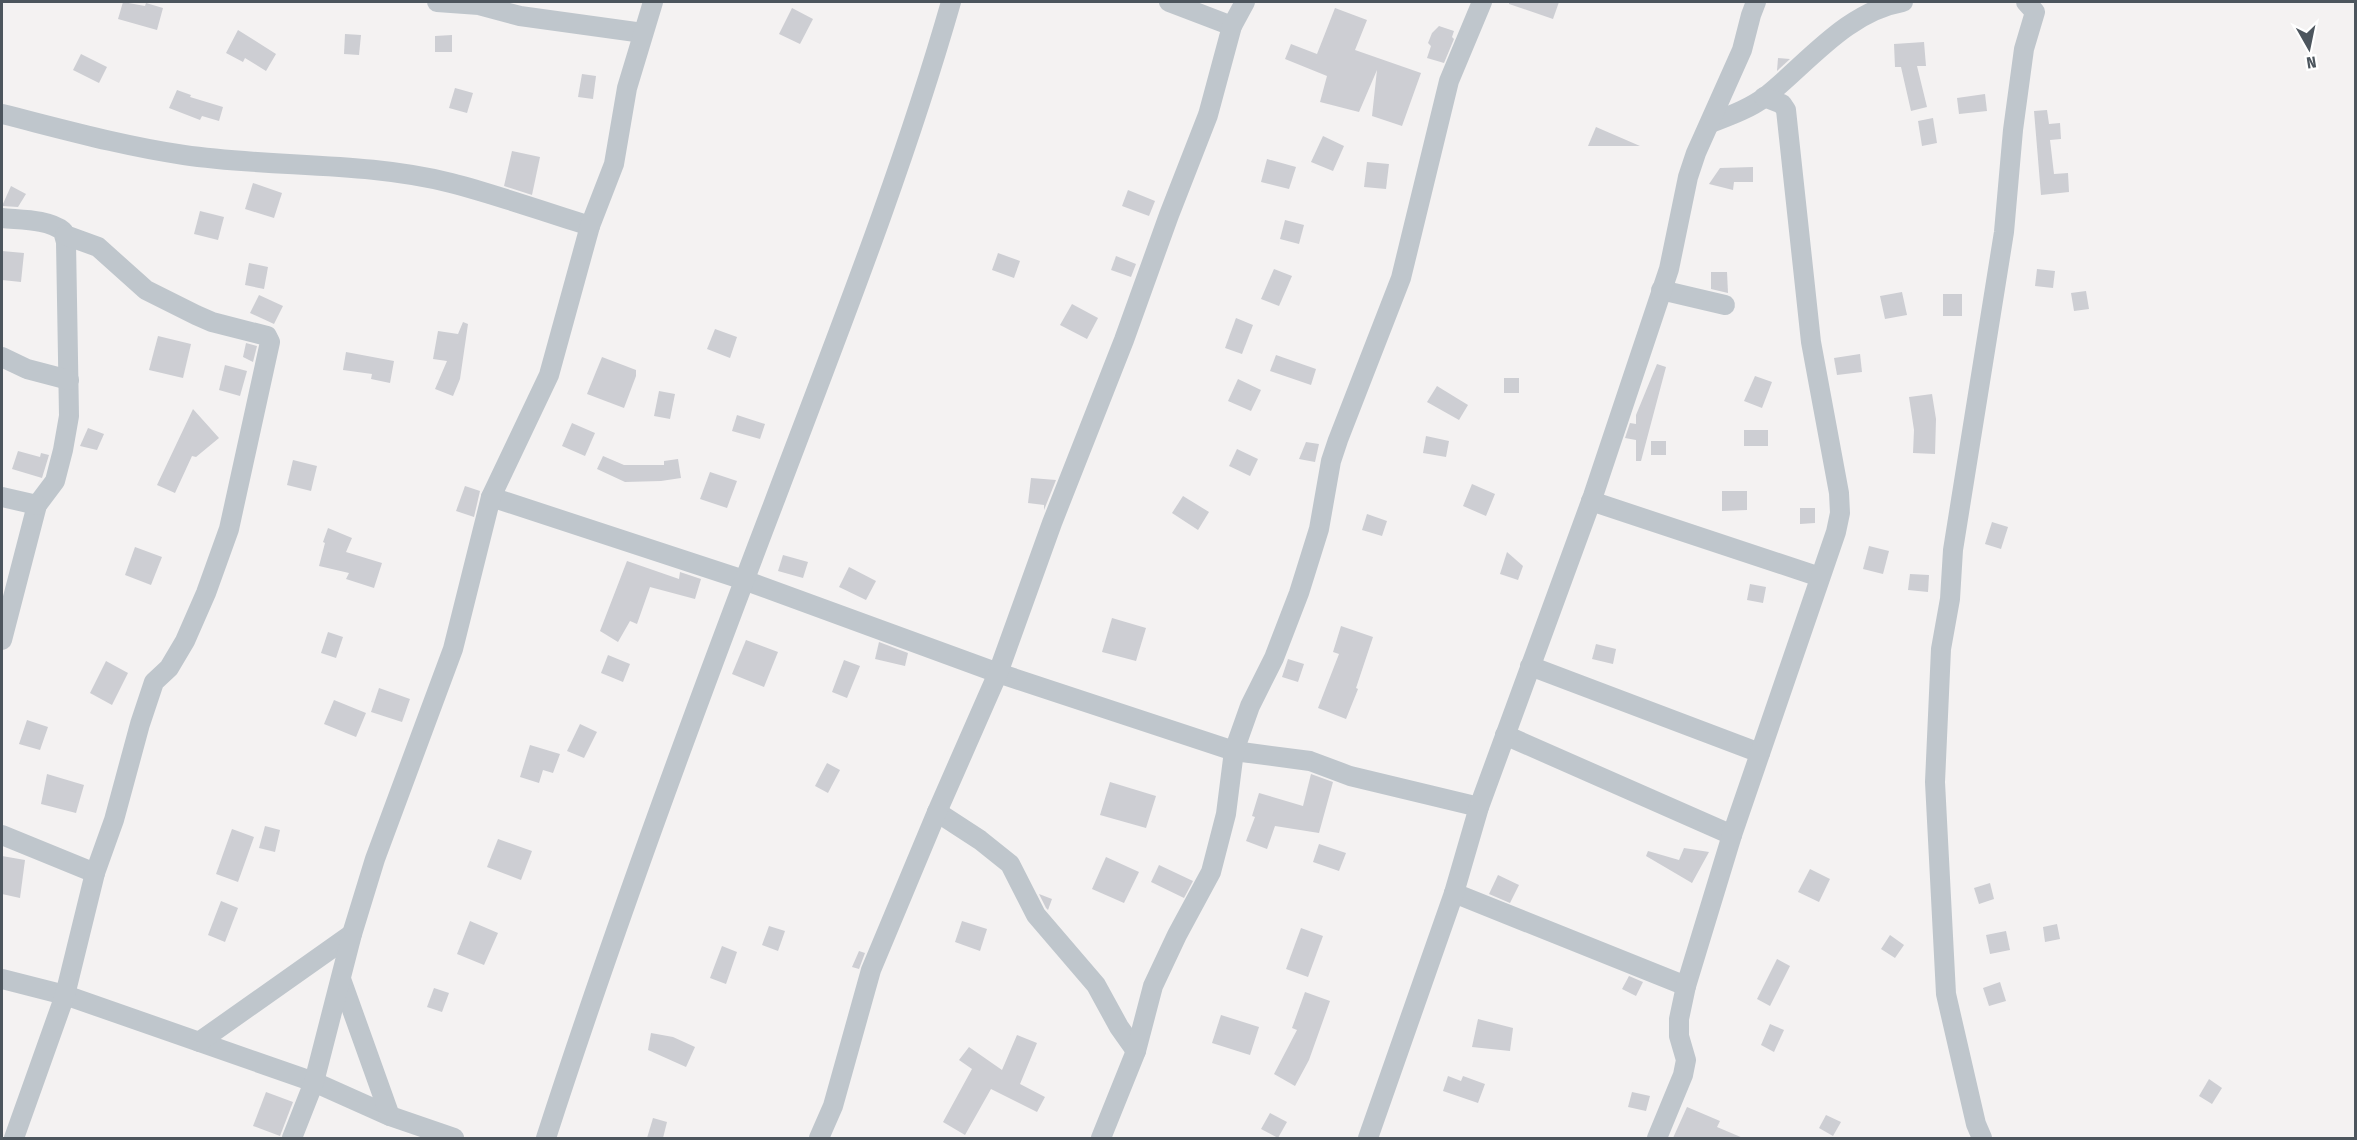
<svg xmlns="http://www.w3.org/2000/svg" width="2357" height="1140" viewBox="0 0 2357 1140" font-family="'Fira Sans Condensed',sans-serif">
<rect width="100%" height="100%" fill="#f4f2f2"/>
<g fill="#cdced3">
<path d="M123,2L145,6L146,3L163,8L157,30L118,19Z"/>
<path d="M1509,2H1559L1553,19L1509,4Z"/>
<path d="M792,8L813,19L800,44L779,34Z"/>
<path d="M1335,8L1367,20L1355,50L1421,73L1402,126L1372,116L1377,70L1359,112L1320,102L1327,76L1285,59L1291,44L1317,54Z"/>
<path d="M1439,26L1454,31L1452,37L1454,39L1444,63L1427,58L1431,46L1428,43L1432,33Z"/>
<path d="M238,30L276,54L266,71L245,58L243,62L226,53Z"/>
<path d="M345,34L361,35L359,55L344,54Z"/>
<path d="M452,35V52H435V36Z"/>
<path d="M1924,42L1926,66H1917L1927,107L1911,111L1901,67H1895L1894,44Z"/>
<path d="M81,54L107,67L99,83L73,70Z"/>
<path d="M1778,58L1790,59L1777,71Z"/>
<path d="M582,74L596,76L593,99L578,97Z"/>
<path d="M455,88L473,93L467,113L449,108Z"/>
<path d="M177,90L191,95L190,97L223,107L219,121L202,116L200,120L169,108Z"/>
<path d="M1985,94L1987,111L1959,114L1957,98Z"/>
<path d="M2047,110L2049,124L2060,123L2061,139L2050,140L2054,174L2068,173L2069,192L2041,195L2034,111Z"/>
<path d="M1933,118L1937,143L1922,146L1918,121Z"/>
<path d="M1596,127L1640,146H1588Z"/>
<path d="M1323,136L1344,146L1333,171L1311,162Z"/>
<path d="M512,151L540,157L532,195L504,186Z"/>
<path d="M1267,159L1296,167L1289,189L1261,182Z"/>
<path d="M1367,162L1389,164L1386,189L1364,187Z"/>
<path d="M1753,167V182H1734L1733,190L1709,184L1720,168Z"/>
<path d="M253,183L282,193L274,218L245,209Z"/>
<path d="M11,186L26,194L18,207L2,206Z"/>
<path d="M1128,190L1155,201L1149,216L1122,206Z"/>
<path d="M200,211L224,217L218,240L194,234Z"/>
<path d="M1285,220L1304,225L1299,244L1280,239Z"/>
<path d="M2,251L24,253L21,282L2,280Z"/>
<path d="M998,253L1020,261L1014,278L992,270Z"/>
<path d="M1116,256L1136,264L1131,277L1111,270Z"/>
<path d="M249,263L268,267L264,289L245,285Z"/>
<path d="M1274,269L1292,276L1279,306L1261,299Z"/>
<path d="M2037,269L2055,271L2053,288L2035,286Z"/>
<path d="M1711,272H1727L1728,293L1711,289Z"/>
<path d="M2086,291L2089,309L2074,311L2071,293Z"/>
<path d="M1902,292L1907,315L1885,319L1880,296Z"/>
<rect x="1943" y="294" width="19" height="22"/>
<path d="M259,295L283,306L274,324L250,313Z"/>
<path d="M1072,304L1098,318L1087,339L1060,325Z"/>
<path d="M1236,318L1253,325L1242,354L1225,348Z"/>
<path d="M463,322L468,324L460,379L453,396L435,389L447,361L433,359L438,331L458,334Z"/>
<path d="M715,329L737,337L730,358L707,349Z"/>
<path d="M158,336L191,344L183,378L149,370Z"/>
<path d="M246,343L257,346L253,362L243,357Z"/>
<path d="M346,352L394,361L390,383L371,379L372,374L343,370Z"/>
<path d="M1860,354L1862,372L1837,375L1834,358Z"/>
<path d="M1276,355L1316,369L1311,385L1270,371Z"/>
<path d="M602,357L636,370V376L624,408L587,394Z"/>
<path d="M1657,364L1666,367L1641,461H1636V440L1625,438L1630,423L1636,424V415Z"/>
<path d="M225,365L247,371L240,396L219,390Z"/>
<path d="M1755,376L1772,382L1762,408L1744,401Z"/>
<rect x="1504" y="378" width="15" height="15"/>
<path d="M1238,379L1261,390L1251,411L1228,401Z"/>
<path d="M1437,386L1468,405L1459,420L1427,402Z"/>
<path d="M659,391L675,394L670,419L654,416Z"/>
<path d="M1932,394L1936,419L1935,454L1913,453L1914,430L1909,397Z"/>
<path d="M193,409L219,438L196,457L192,456L175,493L157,485Z"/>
<path d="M737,415L765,424L760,439L732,431Z"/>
<path d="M572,423L595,433L585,456L562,446Z"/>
<path d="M88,428L104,434L97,450L80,446Z"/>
<rect x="1744" y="430" width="24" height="16"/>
<path d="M1426,436L1449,441L1446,457L1423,453Z"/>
<rect x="1651" y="441" width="15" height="14"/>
<path d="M1306,442L1319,444L1315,462L1299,459Z"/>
<path d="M1237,449L1258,459L1250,476L1229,466Z"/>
<path d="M18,451L40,457L41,453L49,455L42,478L12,469Z"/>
<path d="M603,456L624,465H664V461L678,459L681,478L661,481L625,482L597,469Z"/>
<path d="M293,460L317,466L311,491L287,485Z"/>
<path d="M710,472L737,481L727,508L700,499Z"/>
<path d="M1031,478L1056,480L1044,510V505L1028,503Z"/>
<path d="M1472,484L1495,494L1486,516L1463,506Z"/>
<path d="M465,486L480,491L474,517L456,511Z"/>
<path d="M1722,491H1747V510L1722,511Z"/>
<path d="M1183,496L1209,512L1198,530L1172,513Z"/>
<path d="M1800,508H1815V523L1800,524Z"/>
<path d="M1367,514L1387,521L1382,536L1362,530Z"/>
<path d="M1992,522L2008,527L2001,549L1985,544Z"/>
<path d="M328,528L352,538L346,552L382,563L374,588L346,579L349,573L319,566L325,543L323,542Z"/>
<path d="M1869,546L1889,551L1883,574L1863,569Z"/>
<path d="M135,547L162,557L151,585L125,575Z"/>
<path d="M1507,552L1523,566L1518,580L1500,574Z"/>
<path d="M783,555L808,562L803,578L778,571Z"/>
<path d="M627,561L679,579L680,572L701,579L695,599L650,587L637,624L630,621L618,642L600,631Z"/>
<path d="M849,567L876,581L866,600L839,587Z"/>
<path d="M1910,574L1929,575L1928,592L1908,590Z"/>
<path d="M1750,584L1766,587L1763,603L1747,600Z"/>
<path d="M1112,618L1146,628L1136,661L1102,652Z"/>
<path d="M1341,626L1373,637L1356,688L1358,689L1346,719L1318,708L1339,654L1333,652Z"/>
<path d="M328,632L343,637L336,658L321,653Z"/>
<path d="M746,640L778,652L764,687L732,674Z"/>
<path d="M879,642L908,653L905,666L875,659Z"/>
<path d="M1596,644L1616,649L1613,664L1592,659Z"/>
<path d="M608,655L630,664L623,682L601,673Z"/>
<path d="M1288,659L1304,664L1298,682L1282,677Z"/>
<path d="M844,660L860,666L847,698L832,692Z"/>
<path d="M106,661L128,673L112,705L90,693Z"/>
<path d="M379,688L410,699L402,722L371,712Z"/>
<path d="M334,700L366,713L356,737L324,724Z"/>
<path d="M27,720L48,727L40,750L19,744Z"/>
<path d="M580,724L597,732L584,758L567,751Z"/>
<path d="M530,745L560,754L553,773L543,770L539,783L520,777Z"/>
<path d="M827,763L840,770L828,793L815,786Z"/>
<path d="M47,774L84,785L76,813L41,804Z"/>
<path d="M1311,774L1333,782L1319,833L1275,826L1267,849L1246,841L1255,817L1252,816L1259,793L1303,806Z"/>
<path d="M1110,782L1156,796L1146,828L1100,815Z"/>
<path d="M265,826L280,830L275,852L259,848Z"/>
<path d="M232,829L254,837L238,882L216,874Z"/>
<path d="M498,839L532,851L521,880L487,867Z"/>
<path d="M1319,844L1346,853L1339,871L1313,862Z"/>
<path d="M1684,848L1709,852L1692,883L1646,856L1648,851L1679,860Z"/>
<path d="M2,856L25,860L20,898L2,894Z"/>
<path d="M1106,857L1139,872L1124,903L1092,889Z"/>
<path d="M1159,865L1193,881L1184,898L1151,882Z"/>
<path d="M1810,869L1830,879L1819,902L1798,892Z"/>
<path d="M1498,875L1519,885L1510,903L1489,894Z"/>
<path d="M1990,883L1994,899L1979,904L1974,888Z"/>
<path d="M1039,894L1052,899L1048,910L1046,908Z"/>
<path d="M221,901L238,908L225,942L208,935Z"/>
<path d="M470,921L498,933L484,965L457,954Z"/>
<path d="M962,921L987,929L980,951L955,942Z"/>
<path d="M2057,924L2060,939L2045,942L2043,927Z"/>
<path d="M769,926L785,931L778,951L762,945Z"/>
<path d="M1301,928L1323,936L1308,977L1286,969Z"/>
<path d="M2006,931L2010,950L1990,954L1986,935Z"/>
<path d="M1890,935L1904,945L1895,958L1881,949Z"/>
<path d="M722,946L737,952L726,984L710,978Z"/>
<path d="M859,951L865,953L859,969L852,967Z"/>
<path d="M1777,959L1790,966L1770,1006L1757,999Z"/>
<path d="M1629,976L1643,982L1636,996L1622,989Z"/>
<path d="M2000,982L2006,1001L1989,1006L1983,988Z"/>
<path d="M434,988L449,993L442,1012L427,1007Z"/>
<path d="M1305,992L1330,1001L1309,1060L1295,1086L1274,1074L1297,1030L1292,1028Z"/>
<path d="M1221,1015L1259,1027L1250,1055L1212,1043Z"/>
<path d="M1478,1019L1513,1028L1510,1051L1472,1047Z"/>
<path d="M1770,1024L1784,1030L1774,1052L1761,1045Z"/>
<path d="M651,1033L673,1037L695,1047L686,1067L648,1050Z"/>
<path d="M1017,1035L1037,1043L1020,1084L1045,1097L1037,1112L991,1089L965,1135L943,1122L972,1069L959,1060L969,1047L1002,1070Z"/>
<path d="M1448,1076L1461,1081L1463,1076L1485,1084L1478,1103L1443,1091Z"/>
<path d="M2209,1079L2222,1088L2212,1104L2199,1096Z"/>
<path d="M266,1092L293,1102L280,1136L253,1126Z"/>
<path d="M1632,1092L1650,1096L1646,1111L1628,1107Z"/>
<path d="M1687,1107L1720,1121L1717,1127L1743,1138H1673Z"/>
<path d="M1270,1113L1287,1122L1278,1138L1261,1129Z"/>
<path d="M1826,1115L1841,1122L1833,1136L1819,1128Z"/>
<path d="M653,1118L667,1122L663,1138H647Z"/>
</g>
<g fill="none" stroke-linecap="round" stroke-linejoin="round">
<g stroke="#bfc6cc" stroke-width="20">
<path d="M437,2L479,5L520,16L643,33"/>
<path d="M1169,2L1232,26"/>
<path d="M2,114C62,129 122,146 184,155C272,168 364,161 451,183C498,195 544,212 590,226"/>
<path d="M1711,123C1729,116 1749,109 1765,97C1808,63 1846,12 1903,2"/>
<path d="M2,218C21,220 48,219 63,231L66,242L69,416L63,450L55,481L37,505L2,640"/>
<path d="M1661,290L1725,305"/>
<path d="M2,357L27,369L69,380"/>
<path d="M2,497L37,505"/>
<path d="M491,497L744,580L998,673L1234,751L1310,761L1350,776L1479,807"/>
<path d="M1591,501L1820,577"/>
<path d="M1530,666L1760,753"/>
<path d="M1505,735L1732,835"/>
<path d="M937,812L980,840L1010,864L1036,915L1096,985L1119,1027L1136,1051"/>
<path d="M2,835L95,873"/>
<path d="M1454,893L1686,986"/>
<path d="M2,979L65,995L314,1082L390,1116L454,1138"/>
<path d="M341,979L390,1116"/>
<path d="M199,1042L352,934"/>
<path d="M14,1138L65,995L95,873L114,820L140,724L154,682L169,668L185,641L206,593L229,529L270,342L267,336L212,322L196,315L146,290L98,247L65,235"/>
<path d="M292,1138L314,1082L352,934L375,859L453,649L491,497L549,375L590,226L614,164L627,88L653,2"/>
<path d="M546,1138C615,925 693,714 773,505C836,338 902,173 951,2"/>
<path d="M819,1138L833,1106L871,970L937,812L998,673L1052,523L1124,340L1169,215L1208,115L1232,26L1245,2"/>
<path d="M1101,1138L1136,1051L1153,986L1177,935L1211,872L1226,814L1234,751L1250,706L1274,658L1299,593L1319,529L1331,461L1338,440L1401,278L1449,81L1482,2"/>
<path d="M1368,1138L1454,893L1479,807L1593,496L1669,269L1688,177L1696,153L1742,50L1751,15L1756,2"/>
<path d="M1657,1138L1683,1075L1686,1060L1679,1036V1019L1686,986L1732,835L1836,532L1840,513L1839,493L1811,342L1786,110L1782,104L1764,97"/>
<path d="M1982,1138L1976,1124L1946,994L1935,782L1941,649L1950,599L1953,550L2004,232L2013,130L2024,49L2035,12L2026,2"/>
</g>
</g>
<rect width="2357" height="1140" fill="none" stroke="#4c555d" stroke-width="6"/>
<g transform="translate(2309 48) rotate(171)" stroke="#ffffff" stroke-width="4.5" paint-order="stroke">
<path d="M0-4.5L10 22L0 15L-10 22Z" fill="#4c555d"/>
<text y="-9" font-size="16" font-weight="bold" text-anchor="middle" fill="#4c555d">N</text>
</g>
</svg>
